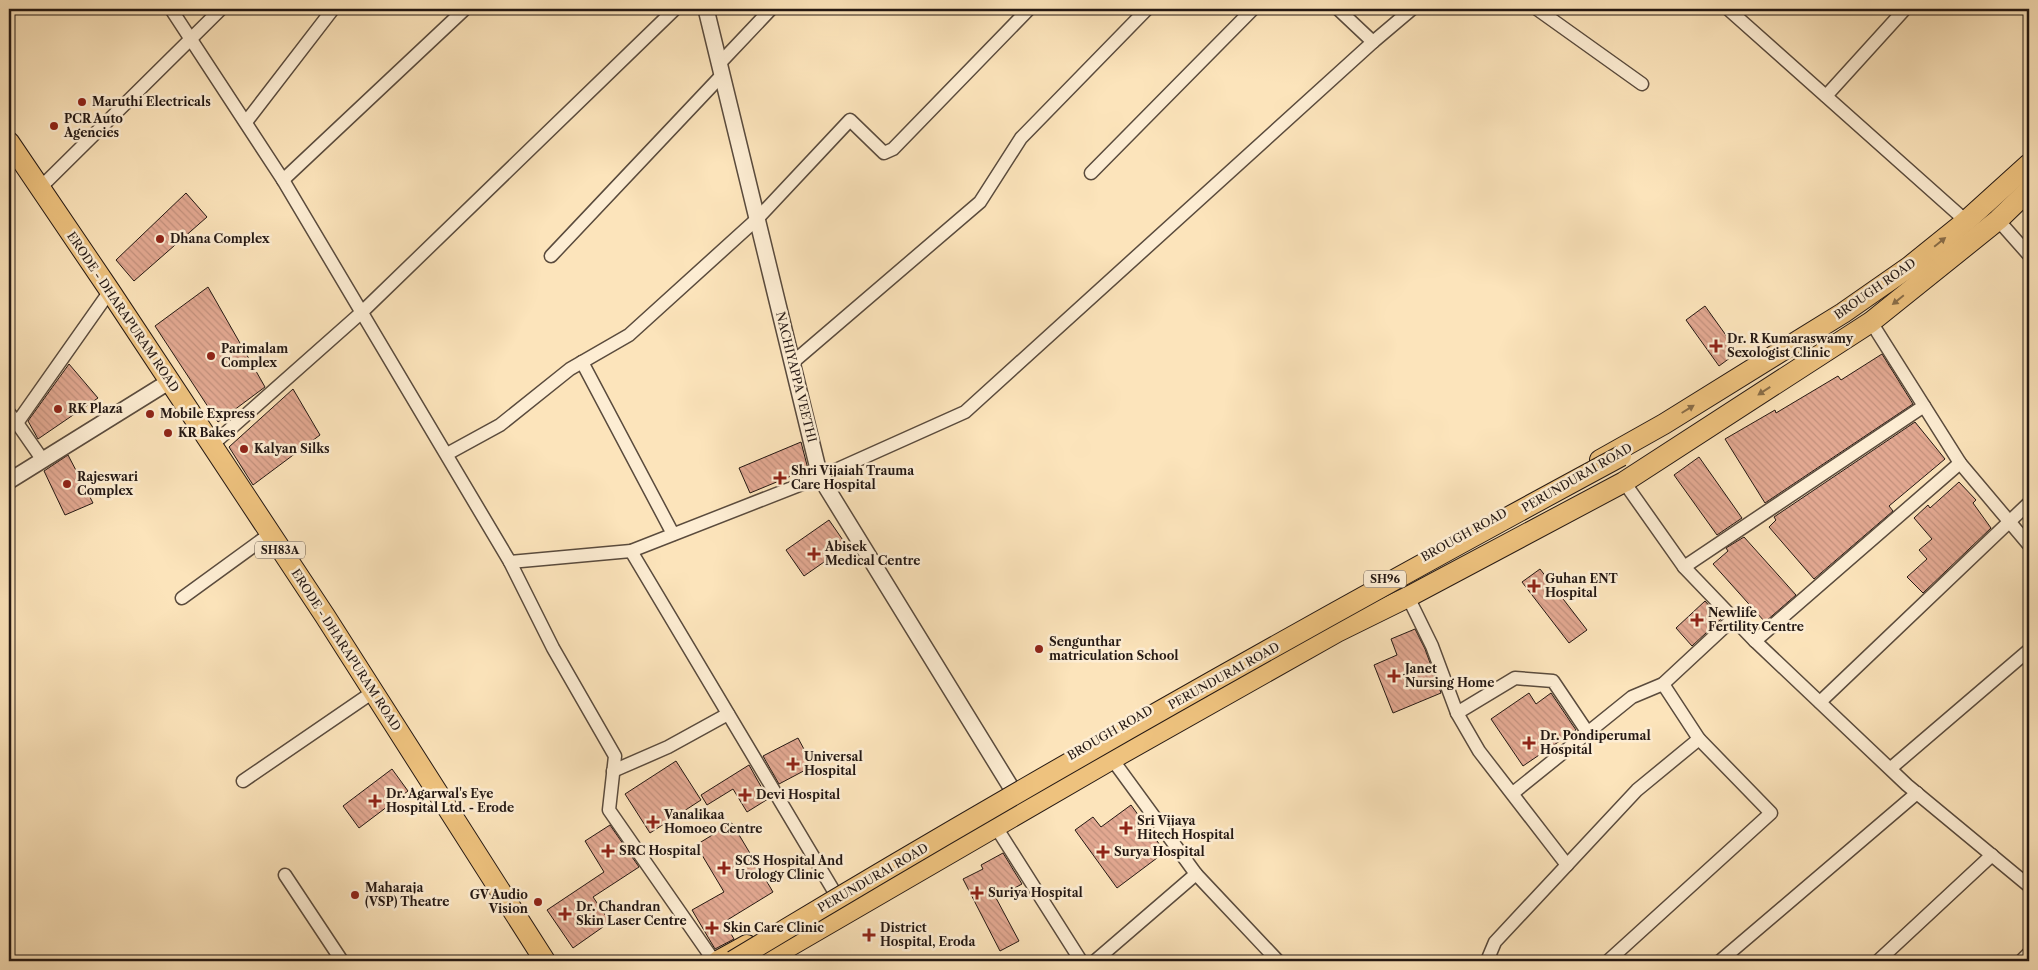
<svg xmlns="http://www.w3.org/2000/svg" width="2038" height="970" viewBox="0 0 2038 970" font-family="'Libre Caslon Text',serif">
<defs>
<pattern id="building-back-hatch" width="6" height="6" patternUnits="userSpaceOnUse" patternTransform="scale(1.25)"><rect width="6" height="6" fill="#e2a891"/><path d="M-1 5l2 2M0 0l6 6M5-1l2 2" fill="none" stroke="#c2907c"/></pattern>
</defs>
<rect width="100%" height="100%" fill="#fce4bb"/>
<filter id="stains"><feTurbulence type="fractalNoise" baseFrequency=".004" numOctaves="4"/><feColorMatrix values="0 0 0 0 .2 0 0 0 0 .09 0 0 0 0 .02 0 0 0 .5 -.17"/></filter>
<radialGradient id="worn" r=".72"><stop offset=".6" stop-color="#630" stop-opacity="0"/><stop offset="1" stop-color="#630" stop-opacity=".3"/></radialGradient>
<g fill="url(#building-back-hatch)" stroke="#241813">
<path d="M186,193L207,217L134,281L116,260Z"/>
<path d="M208,287L265,387L218,422L155,326Z"/>
<path d="M1705,306L1738,352L1719,366L1686,320Z"/>
<path d="M1882,354L1913,404L1765,503L1725,439L1775,410L1776,413L1838,376L1841,380Z"/>
<path d="M69,364L98,398L38,439L28,421Z"/>
<path d="M293,389L320,435L253,485L229,447Z"/>
<path d="M1915,422L1945,459L1889,506L1893,511L1814,579L1769,527L1776,520L1774,517Z"/>
<path d="M801,442L808,469L750,493L739,468Z"/>
<path d="M68,455L93,503L65,515L44,471Z"/>
<path d="M1699,457L1742,518L1717,535L1674,475Z"/>
<path d="M1959,482L1976,500L1973,503L1991,528L1923,593L1907,577L1927,559L1919,550L1932,539L1914,518L1928,505L1930,508Z"/>
<path d="M829,520L847,546L804,576L786,550Z"/>
<path d="M1744,537L1796,595L1765,622L1713,564L1728,551L1726,548Z"/>
<path d="M1540,569L1587,630L1569,643L1522,582Z"/>
<path d="M1705,601L1721,619L1692,646L1676,628Z"/>
<path d="M1415,629L1425,649L1441,693L1393,713L1374,665L1397,655L1391,639Z"/>
<path d="M1529,693L1536,704L1551,693L1576,730L1523,766L1491,719Z"/>
<path d="M798,738L813,766L779,784L763,756Z"/>
<path d="M676,761L701,800L650,833L625,794Z"/>
<path d="M749,765L768,799L747,812L733,789L707,805L701,795Z"/>
<path d="M392,769L408,791L359,828L343,806Z"/>
<path d="M1131,805L1165,852L1117,888L1075,830L1093,817L1101,827Z"/>
<path d="M732,823L773,892L724,922L734,939L715,949L692,910L724,892L696,845Z"/>
<path d="M610,825L639,867L593,897L610,922L573,948L547,910L604,872L585,841Z"/>
<path d="M1003,853L1022,884L996,898L1019,941L1000,951L963,879L983,869L981,865Z"/>
</g>
<g fill="none" stroke-linecap="round" stroke-linejoin="round">
<g stroke="#5a4b3d" stroke-width="15">
<g id="minor">
<path d="M171,9L283,180L510,562L631,551L820,477L965,412L1373,42"/>
<path d="M1338,9L1373,42L1412,9"/>
<path d="M1537,9L1642,84"/>
<path d="M1728,9L1966,221"/>
<path d="M719,64L771,9"/>
<path d="M1826,96L1905,9"/>
<path d="M246,122L333,9"/>
<path d="M1091,173L1253,9"/>
<path d="M283,180L465,9"/>
<path d="M39,189L221,9"/>
<path d="M1998,220L2029,255"/>
<path d="M551,256L722,75"/>
<path d="M1871,322L1960,463L2029,545"/>
<path d="M582,362L673,534"/>
<path d="M792,363L980,202L1021,138L1147,9"/>
<path d="M9,413L17,423L110,291"/>
<path d="M17,423L42,459"/>
<path d="M211,446L362,312L675,9"/>
<path d="M447,454L500,425L570,369L629,335L757,219L850,120L884,153L893,149L1029,9"/>
<path d="M1624,482L1684,567L1755,641L1907,785L2029,886"/>
<path d="M631,551L835,893"/>
<path d="M510,562L553,648L615,756L609,810L714,961"/>
<path d="M1684,567L1924,406"/>
<path d="M1408,597L1432,646L1457,713L1479,751L1567,865"/>
<path d="M182,598L270,534"/>
<path d="M1755,641L1960,463"/>
<path d="M1820,702L2029,503"/>
<path d="M1457,713L1515,678L1553,681L1588,733"/>
<path d="M1112,759L1196,874L1278,961"/>
<path d="M1891,768L2029,650"/>
<path d="M613,771L668,747L728,714"/>
<path d="M243,781L373,692"/>
<path d="M1513,793L1632,697L1663,684L1733,619"/>
<path d="M996,827L1081,961"/>
<path d="M285,875L342,961"/>
<path d="M1095,961L1196,874"/>
<path d="M1487,961L1495,942L1637,790L1699,739"/>
<path d="M1608,961L1771,813L1699,739L1663,684"/>
<path d="M1720,961L1917,793"/>
<path d="M1878,961L1992,855"/>
<path d="M2021,961L2029,953"/>
</g>
</g>
<g stroke="#5a4b3d" stroke-width="18">
<g id="tertiary">
<path d="M706,9L820,477L1020,802"/>
<path d="M9,481L170,381"/>
</g>
</g>
<g stroke="#241813" stroke-width="22">
<g id="primary">
<path d="M9,142L110,291L325,616L545,961"/>
<path d="M1600,460L1664,424L1843,313L1909,267L1966,221L2029,164"/>
<path d="M718,961L747,945"/>
<path d="M764,961L1112,759L1337,632L1408,597L1624,482L1871,322L1998,220L2029,190"/>
</g>
</g>
<use href="#minor" stroke="#fdedd3" stroke-width="12"/>
<use href="#tertiary" stroke="#fdedd3" stroke-width="15"/>
<use href="#primary" stroke="#eec27e" stroke-width="20"/>
<g stroke="#241813" stroke-width="22" stroke-linecap="butt">
<path id="primary-bridge" d="M733,961C1024,785 1321,618 1621,456"/>
</g>
<use href="#primary-bridge" stroke="#eec27e" stroke-width="20"/>
</g>
<defs><path id="oneway-solid" d="M-6-.8H1V-3.2L6.5 0L1 3.2V.8H-6Z" transform="scale(1.25)"/></defs>
<g fill="#896d48">
<use href="#oneway-solid" transform="translate(1940 242) rotate(-39)"/>
<use href="#oneway-solid" transform="translate(1898 300) rotate(141)"/>
<use href="#oneway-solid" transform="translate(1764 391) rotate(147)"/>
<use href="#oneway-solid" transform="translate(1688 409) rotate(-32)"/>
</g>
<g fill="#8f2418" stroke="#fdedd3" stroke-width="2">
<circle cx="82" cy="102" r="5"/>
<circle cx="54" cy="126" r="5"/>
<circle cx="160" cy="239" r="5"/>
<path d="M1713.5 338.5h5v5h5v5h-5v5h-5v-5h-5v-5h5z"/>
<circle cx="211" cy="356" r="5"/>
<circle cx="58" cy="409" r="5"/>
<circle cx="150" cy="414" r="5"/>
<circle cx="168" cy="433" r="5"/>
<circle cx="244" cy="449" r="5"/>
<path d="M777.5 470.5h5v5h5v5h-5v5h-5v-5h-5v-5h5z"/>
<circle cx="67" cy="484" r="5"/>
<path d="M811.5 546.5h5v5h5v5h-5v5h-5v-5h-5v-5h5z"/>
<path d="M1531.5 578.5h5v5h5v5h-5v5h-5v-5h-5v-5h5z"/>
<path d="M1694.5 612.5h5v5h5v5h-5v5h-5v-5h-5v-5h5z"/>
<circle cx="1039" cy="649" r="5"/>
<path d="M1391.5 668.5h5v5h5v5h-5v5h-5v-5h-5v-5h5z"/>
<path d="M1526.5 735.5h5v5h5v5h-5v5h-5v-5h-5v-5h5z"/>
<path d="M790.5 756.5h5v5h5v5h-5v5h-5v-5h-5v-5h5z"/>
<path d="M742.5 787.5h5v5h5v5h-5v5h-5v-5h-5v-5h5z"/>
<path d="M372.5 793.5h5v5h5v5h-5v5h-5v-5h-5v-5h5z"/>
<path d="M650.5 814.5h5v5h5v5h-5v5h-5v-5h-5v-5h5z"/>
<path d="M1123.5 820.5h5v5h5v5h-5v5h-5v-5h-5v-5h5z"/>
<path d="M605.5 843.5h5v5h5v5h-5v5h-5v-5h-5v-5h5z"/>
<path d="M1100.5 844.5h5v5h5v5h-5v5h-5v-5h-5v-5h5z"/>
<path d="M721.5 860.5h5v5h5v5h-5v5h-5v-5h-5v-5h5z"/>
<path d="M974.5 885.5h5v5h5v5h-5v5h-5v-5h-5v-5h5z"/>
<circle cx="355" cy="895" r="5"/>
<circle cx="538" cy="902" r="5"/>
<path d="M562.5 906.5h5v5h5v5h-5v5h-5v-5h-5v-5h5z"/>
<path d="M709.5 920.5h5v5h5v5h-5v5h-5v-5h-5v-5h5z"/>
<path d="M866.5 927.5h5v5h5v5h-5v5h-5v-5h-5v-5h5z"/>
</g>
<g text-anchor="middle" stroke-width="5" stroke-linejoin="round" paint-order="stroke">
<g fill="#fdedd3" stroke="#65584d" stroke-width="1">
<rect x="255" y="541.5" width="50" height="17" rx="4"/>
<rect x="1364" y="570.5" width="42" height="17" rx="4"/>
</g>
<g font-size="11" font-weight="bold" fill="#241813">
<text x="280" y="554">SH83A</text>
<text x="1385" y="583">SH96</text>
</g>
<g font-size="12" font-weight="bold" fill="#241813" stroke="#fdedd3" text-anchor="start">
<text x="92" y="106">Maruthi Electricals</text>
<text x="64" y="123">PCR Auto<tspan x="64" dy="14">Agencies</tspan></text>
<text x="170" y="243">Dhana Complex</text>
<text x="1727" y="343">Dr. R Kumaraswamy<tspan x="1727" dy="14">Sexologist Clinic</tspan></text>
<text x="221" y="353">Parimalam<tspan x="221" dy="14">Complex</tspan></text>
<text x="68" y="413">RK Plaza</text>
<text x="160" y="418">Mobile Express</text>
<text x="178" y="437">KR Bakes</text>
<text x="254" y="453">Kalyan Silks</text>
<text x="791" y="475">Shri Vijaiah Trauma<tspan x="791" dy="14">Care Hospital</tspan></text>
<text x="77" y="481">Rajeswari<tspan x="77" dy="14">Complex</tspan></text>
<text x="825" y="551">Abisek<tspan x="825" dy="14">Medical Centre</tspan></text>
<text x="1545" y="583">Guhan ENT<tspan x="1545" dy="14">Hospital</tspan></text>
<text x="1708" y="617">Newlife<tspan x="1708" dy="14">Fertility Centre</tspan></text>
<text x="1049" y="646">Sengunthar<tspan x="1049" dy="14">matriculation School</tspan></text>
<text x="1405" y="673">Janet<tspan x="1405" dy="14">Nursing Home</tspan></text>
<text x="1540" y="740">Dr. Pondiperumal<tspan x="1540" dy="14">Hospital</tspan></text>
<text x="804" y="761">Universal<tspan x="804" dy="14">Hospital</tspan></text>
<text x="386" y="798">Dr. Agarwal's Eye<tspan x="386" dy="14">Hospital Ltd. - Erode</tspan></text>
<text x="756" y="799">Devi Hospital</text>
<text x="664" y="819">Vanalikaa<tspan x="664" dy="14">Homoeo Centre</tspan></text>
<text x="1137" y="825">Sri Vijaya<tspan x="1137" dy="14">Hitech Hospital</tspan></text>
<text x="619" y="855">SRC Hospital</text>
<text x="1114" y="856">Surya Hospital</text>
<text x="735" y="865">SCS Hospital And<tspan x="735" dy="14">Urology Clinic</tspan></text>
<text x="365" y="892">Maharaja<tspan x="365" dy="14">(VSP) Theatre</tspan></text>
<text x="988" y="897">Suriya Hospital</text>
<text x="528" y="899" text-anchor="end">GV Audio<tspan x="528" dy="14">Vision</tspan></text>
<text x="576" y="911">Dr. Chandran<tspan x="576" dy="14">Skin Laser Centre</tspan></text>
<text x="723" y="932">Skin Care Clinic</text>
<text x="880" y="932">District<tspan x="880" dy="14">Hospital, Eroda</tspan></text>
</g>
<g font-size="12" fill="#241813" stroke="#fdedd3">
<text transform="translate(1875 289) rotate(-35)" y="4">BROUGH ROAD</text>
<text transform="translate(123 312) rotate(56)" y="4">ERODE - DHARAPURAM ROAD</text>
<text transform="translate(796 377) rotate(76)" y="4">NACHIYAPPA VEETHI</text>
<text transform="translate(1577 478) rotate(-30)" y="4">PERUNDURAI ROAD</text>
<text transform="translate(1464 535) rotate(-29)" y="4">BROUGH ROAD</text>
<text transform="translate(346 650) rotate(57)" y="4">ERODE - DHARAPURAM ROAD</text>
<text transform="translate(1224 676) rotate(-29)" y="4">PERUNDURAI ROAD</text>
<text transform="translate(1110 733) rotate(-30)" y="4">BROUGH ROAD</text>
<text transform="translate(873 878) rotate(-30)" y="4">PERUNDURAI ROAD</text>
</g>
</g>
<rect width="2038" height="970" fill="none" stroke="#fce4bb" stroke-width="30"/>
<rect x="10" y="10" width="2018" height="950" fill="none" stroke="#241813" stroke-width="2.5"/>
<rect x="15" y="15" width="2008" height="940" fill="none" stroke="#241813"/>
<rect width="100%" height="100%" filter="url(#stains)"/>
<rect width="100%" height="100%" fill="url(#worn)"/>
</svg>
